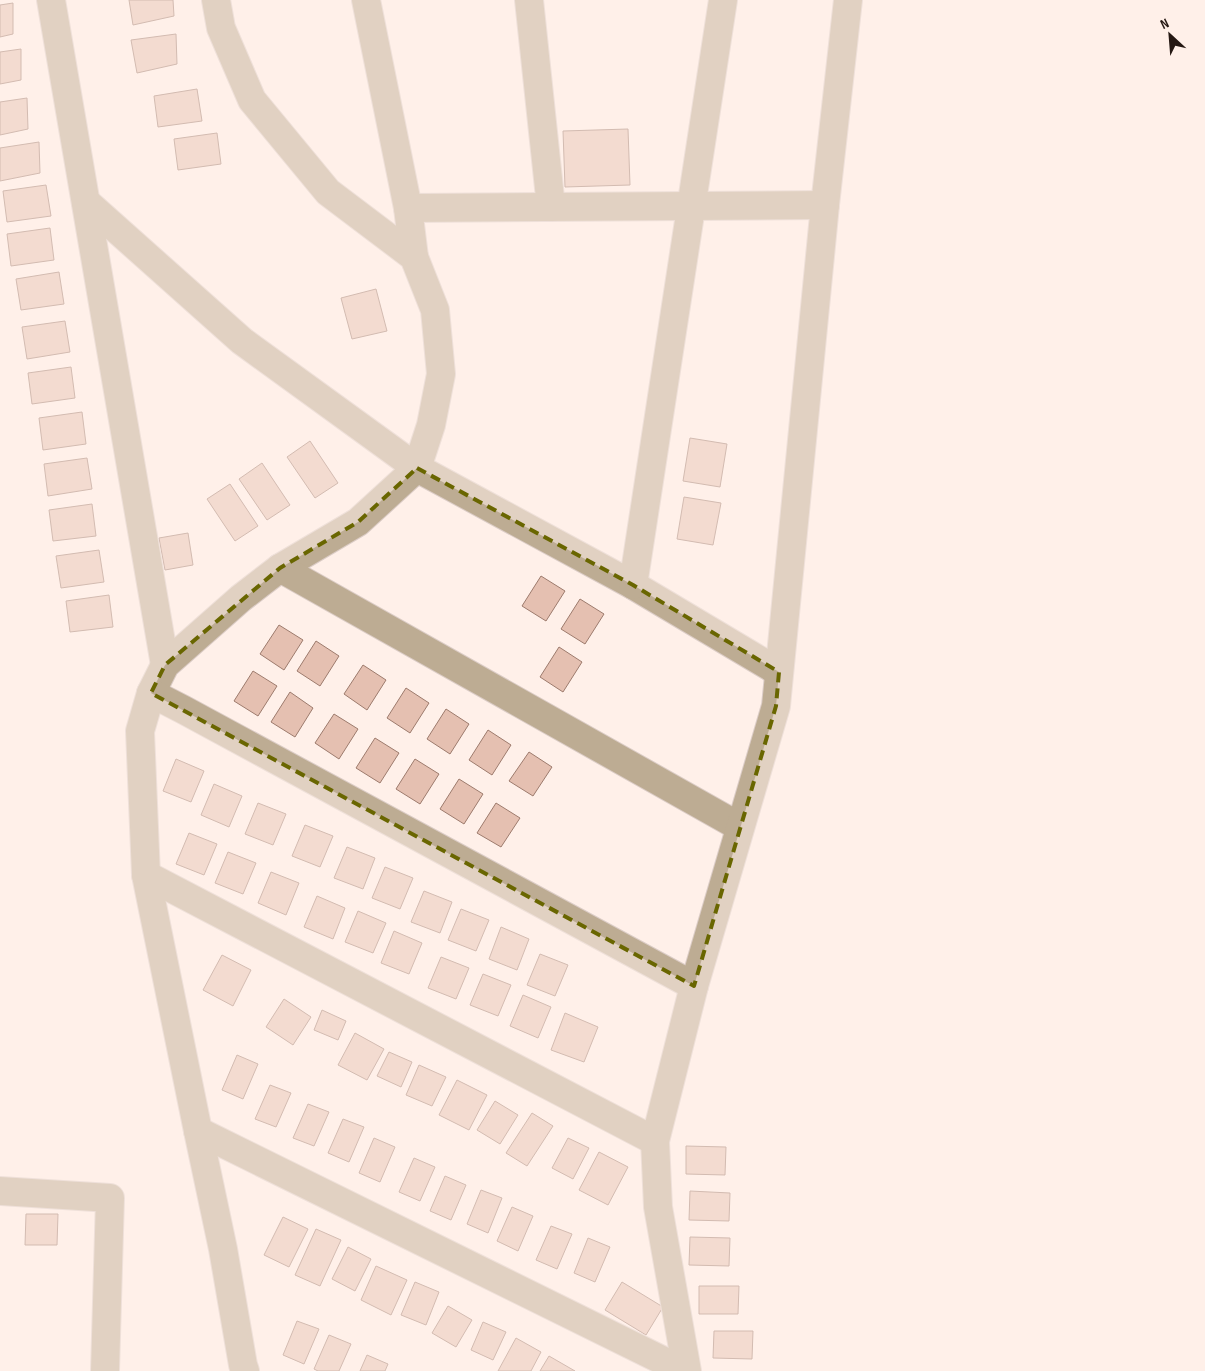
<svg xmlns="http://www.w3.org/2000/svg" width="1205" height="1371" viewBox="0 0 1205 1371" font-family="'Sofia Sans Condensed',sans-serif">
<rect width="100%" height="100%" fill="#fff0e9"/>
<g fill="#e5c0b1" stroke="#9d7b6d">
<path d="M129,0H173L174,16L133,25Z"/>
<path d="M13,3V34L0,37V5Z"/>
<path d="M176,34L177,64L137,73L131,40Z"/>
<path d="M21,49V80L0,84V52Z"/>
<path d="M197,89L202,121L158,127L154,96Z"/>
<path d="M27,98L28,129L0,135V102Z"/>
<path d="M628,129L630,185L565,187L563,131Z"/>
<path d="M217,133L221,164L178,170L174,139Z"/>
<path d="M39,142L40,173L0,181V148Z"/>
<path d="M46,185L51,216L7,222L3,191Z"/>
<path d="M50,228L54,260L11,266L7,234Z"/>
<path d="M59,272L64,304L21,310L16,279Z"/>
<path d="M376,289L387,331L352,339L341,298Z"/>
<path d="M65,321L70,352L27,359L22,327Z"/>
<path d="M71,367L75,398L32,404L28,373Z"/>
<path d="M82,412L86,444L43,450L39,418Z"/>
<path d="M690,438L727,444L720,487L683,481Z"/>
<path d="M310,441L338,483L315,498L287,457Z"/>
<path d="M87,458L92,489L48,496L44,464Z"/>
<path d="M262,463L290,505L267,520L239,479Z"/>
<path d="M230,484L258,526L235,541L207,499Z"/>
<path d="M684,497L721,503L713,545L677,539Z"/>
<path d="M92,504L96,536L53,541L49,510Z"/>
<path d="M188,533L193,565L165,570L159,538Z"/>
<path d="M99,550L104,582L61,588L56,556Z"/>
<path d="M541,576L565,591L546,621L522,606Z"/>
<path d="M109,595L113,627L70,632L66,601Z"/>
<path d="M580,599L604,614L585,644L561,629Z"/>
<path d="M279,625L303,640L284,670L260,654Z"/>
<path d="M316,641L339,656L320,686L297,671Z"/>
<path d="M559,647L582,662L563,692L540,677Z"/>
<path d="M363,665L386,680L367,710L344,694Z"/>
<path d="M253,671L277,686L258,716L234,701Z"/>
<path d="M406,688L429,703L410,733L387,718Z"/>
<path d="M290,692L313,708L295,737L271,722Z"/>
<path d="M446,709L469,724L450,754L427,739Z"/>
<path d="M334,714L358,729L339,759L315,743Z"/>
<path d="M488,730L511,745L492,775L469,760Z"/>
<path d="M375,738L399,753L380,783L356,768Z"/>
<path d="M529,752L552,767L533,796L509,781Z"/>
<path d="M176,759L204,771L191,802L163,791Z"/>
<path d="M415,759L439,774L420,804L396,789Z"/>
<path d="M459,779L483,794L464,824L440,809Z"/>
<path d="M214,784L242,796L229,827L201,815Z"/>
<path d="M258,803L286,814L273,845L245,834Z"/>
<path d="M496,803L520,818L501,847L477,833Z"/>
<path d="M305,825L333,836L320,867L292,856Z"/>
<path d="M189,833L217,844L204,875L176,864Z"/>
<path d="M347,847L375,858L363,889L334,878Z"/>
<path d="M228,852L256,863L243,894L215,883Z"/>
<path d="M385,867L413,878L400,909L372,898Z"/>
<path d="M271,872L299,883L286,915L258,903Z"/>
<path d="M424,891L452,902L440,933L411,922Z"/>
<path d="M317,896L345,908L333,939L304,927Z"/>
<path d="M461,909L489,920L476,951L448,940Z"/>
<path d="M358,911L386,923L373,953L345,942Z"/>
<path d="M501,927L529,939L517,970L489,959Z"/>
<path d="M394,931L422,943L409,974L381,963Z"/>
<path d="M540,954L568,965L555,996L527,985Z"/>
<path d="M222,955L251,970L233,1006L203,990Z"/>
<path d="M441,957L469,968L456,999L428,988Z"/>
<path d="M483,974L511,985L498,1016L470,1005Z"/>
<path d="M523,995L551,1007L538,1038L510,1026Z"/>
<path d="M284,999L311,1017L293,1045L266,1027Z"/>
<path d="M322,1010L346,1021L338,1040L314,1030Z"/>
<path d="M565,1013L598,1027L584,1062L551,1050Z"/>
<path d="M355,1033L384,1049L367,1080L338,1065Z"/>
<path d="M389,1052L412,1062L401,1087L377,1076Z"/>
<path d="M237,1055L258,1064L243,1099L222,1090Z"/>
<path d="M419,1065L446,1077L432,1106L406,1095Z"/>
<path d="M457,1080L487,1095L469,1130L439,1115Z"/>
<path d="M270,1085L291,1093L276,1127L255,1119Z"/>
<path d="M495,1101L518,1115L500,1144L477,1130Z"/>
<path d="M308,1104L329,1112L314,1146L293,1138Z"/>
<path d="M532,1113L553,1126L527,1166L506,1153Z"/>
<path d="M343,1119L364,1127L349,1162L328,1153Z"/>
<path d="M374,1138L395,1147L380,1182L359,1173Z"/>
<path d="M568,1138L589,1148L573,1179L552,1168Z"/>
<path d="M686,1146L726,1147L725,1175L686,1174Z"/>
<path d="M599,1152L628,1167L608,1205L579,1190Z"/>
<path d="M414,1158L435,1167L420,1201L399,1192Z"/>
<path d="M445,1176L466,1185L451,1220L430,1211Z"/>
<path d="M481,1190L502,1198L488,1233L467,1224Z"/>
<path d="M690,1191L730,1193L729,1221L689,1220Z"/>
<path d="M512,1207L533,1216L518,1251L497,1241Z"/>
<path d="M26,1214H58L57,1245H25Z"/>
<path d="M283,1217L308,1229L289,1267L264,1255Z"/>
<path d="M551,1226L572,1234L557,1269L536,1260Z"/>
<path d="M316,1229L341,1240L320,1286L295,1275Z"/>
<path d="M690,1237L730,1238L729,1266L689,1265Z"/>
<path d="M588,1238L610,1247L595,1282L574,1273Z"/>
<path d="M348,1247L371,1259L355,1291L332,1279Z"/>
<path d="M376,1266L407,1280L391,1315L361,1300Z"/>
<path d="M415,1282L439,1292L426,1325L401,1315Z"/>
<path d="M622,1282L663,1307L646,1335L605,1310Z"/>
<path d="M699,1286H739L738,1314H699Z"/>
<path d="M448,1306L472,1320L456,1347L432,1333Z"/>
<path d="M297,1321L319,1329L304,1364L283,1355Z"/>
<path d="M483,1322L506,1332L493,1360L471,1350Z"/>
<path d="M714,1331H753L752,1359L713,1358Z"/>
<path d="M329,1335L351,1344L339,1371H318L314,1369Z"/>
<path d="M516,1338L541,1352L531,1371H498Z"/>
<path d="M367,1355L388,1364L385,1371H360Z"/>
<path d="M549,1356L575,1371H540Z"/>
</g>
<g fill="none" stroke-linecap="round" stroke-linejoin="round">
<g stroke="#dccdc7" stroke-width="30">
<g id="minor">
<path d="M51,0L165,665"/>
<path d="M216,0L221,28L252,100L328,192L414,257L435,310L441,374L431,425L417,468L358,522L280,568L241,598L165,665L151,693L140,731L146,875L198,1131L223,1249L243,1365L245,1371"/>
<path d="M366,0L408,208L414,257"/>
<path d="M529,0L551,207"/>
<path d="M86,202L242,341L417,468L633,585L779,672"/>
<path d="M408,208L825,205"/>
<path d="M280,568L740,827"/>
<path d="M633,585L723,0"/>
<path d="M151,693L184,710L694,986"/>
<path d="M146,875L655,1141"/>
<path d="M198,1131L684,1371"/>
<path d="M0,1191L110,1198L105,1371"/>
<path d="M687,1371L658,1207L655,1141L694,986L776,706L825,205L848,0"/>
</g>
</g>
<use href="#minor" stroke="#bdac93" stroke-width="28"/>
</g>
<path d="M0 0H1205V1371H0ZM417,468L633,585L779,672L776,706L694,986L151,693L165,665L280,568L358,522Z" fill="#fff0e9" fill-opacity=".55" fill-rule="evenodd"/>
<path fill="none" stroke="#696600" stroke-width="4" stroke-dasharray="10 6" stroke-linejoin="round" d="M417,468L633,585L779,672L776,706L694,986L151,693L165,665L280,568L358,522Z"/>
<g transform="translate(1170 35) rotate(334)" stroke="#fff0e9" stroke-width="4" paint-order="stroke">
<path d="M0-4L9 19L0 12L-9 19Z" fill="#251813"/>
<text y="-8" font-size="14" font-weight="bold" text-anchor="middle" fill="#251813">N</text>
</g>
</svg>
